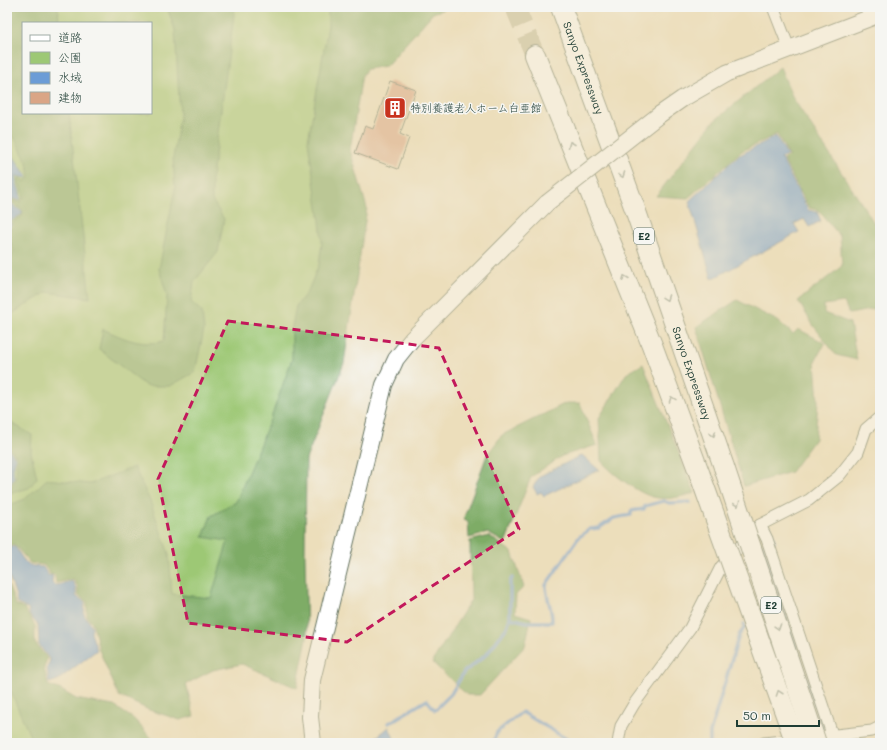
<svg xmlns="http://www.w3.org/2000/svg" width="887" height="750" viewBox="0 0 887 750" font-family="Mali,'Klee One',sans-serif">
<rect width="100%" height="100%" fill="#f6f6f2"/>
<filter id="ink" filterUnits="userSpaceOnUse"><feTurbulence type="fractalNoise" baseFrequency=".025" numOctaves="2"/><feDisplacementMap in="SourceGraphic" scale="8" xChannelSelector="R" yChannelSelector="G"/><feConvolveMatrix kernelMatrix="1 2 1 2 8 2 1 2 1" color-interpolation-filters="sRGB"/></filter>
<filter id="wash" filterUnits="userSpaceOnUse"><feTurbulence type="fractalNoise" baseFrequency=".012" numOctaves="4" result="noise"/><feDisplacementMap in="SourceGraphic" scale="16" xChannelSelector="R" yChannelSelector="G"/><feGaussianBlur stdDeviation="0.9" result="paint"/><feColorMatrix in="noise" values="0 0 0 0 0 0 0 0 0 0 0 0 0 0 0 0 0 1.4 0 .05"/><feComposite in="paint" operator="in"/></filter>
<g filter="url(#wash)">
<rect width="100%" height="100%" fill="#ecdebb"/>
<g fill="#9dc875" stroke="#5e8254" fill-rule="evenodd">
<path d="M7,7H334L323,265L296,359L213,601L167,596L92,487L30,501L7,509ZM23,23H151V113H23Z"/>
<path d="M7,674L37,743H7Z"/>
</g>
<g fill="#7eac66" stroke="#4e744d">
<path d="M7,7H58L59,23H23V113H69L90,298L47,292L7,317V269L14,251L7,232L12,228L14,221L22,216L23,211L13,202V201L21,202L24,196L18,181L19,178L25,181L30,178L27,162L14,137L7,134Z"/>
<path d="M167,7H235L212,177V200L224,219L218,252L194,282L191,302L202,312L204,330L195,372L170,386H146L99,349L103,329C123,338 141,347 164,341L167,295L159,269L175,189L173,158L180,116L175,30Z"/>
<path d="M328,7H450L433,13L386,66L367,69L362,75L350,150L367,208L344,363L306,459L305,556L307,638L297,688L242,664L213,670L186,684L194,716L180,720L149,710L119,696L99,650L93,624L87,617V602L78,595V587L73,579L56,583L55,575L50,574L44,565L30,563L14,544L7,547V506L25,499L47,479L90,484L134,467L150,501L169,554L172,594L211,598L228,541L203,537L211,516L236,502L272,415L292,359V326L296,306L308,291L319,264L322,243L320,221L308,141L328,26Z"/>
<path d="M780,67L793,98L880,232V308L849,314L844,302L824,305V313L850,323L857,360L836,355L813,325L798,301L842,266L840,236L818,210L809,208L783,159L789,156L777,134L742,151L688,198L656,196L713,122Z"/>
<path d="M737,300L778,321L793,334L798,329L825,343L815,361L818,402L815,439L791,472L744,486L696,327Z"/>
<path d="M643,364L695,493C683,496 671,500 658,498C640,496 613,474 601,461L599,418L626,374Z"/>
<path d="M566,403H580L597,445L562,456L531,477L505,543L488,533L469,538L468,521L463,520L487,455L502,435Z"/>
<path d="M7,420L32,435L31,452L37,478L29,488L11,493C11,487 13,485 15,479C17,475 16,465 18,458L7,444Z"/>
<path d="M489,536L512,552L524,587L516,595L515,613L531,618L525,646L480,695H467L432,662L471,600L470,541Z"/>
<path d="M7,582L16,605L24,608L35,626V643L47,658L44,668L48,685L61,690L76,699L114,706L134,719L156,743H33L7,683Z"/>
</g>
<g fill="#6c9cd6" stroke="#466c85">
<path d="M776,136L787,155L781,158L808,210L817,212L821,221L809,227L804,219L794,224L799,232L712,279L689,201L738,156Z"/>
<path d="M7,148L12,151L14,157L28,178L16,176C15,185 23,193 20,200L11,199V203L22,212V214L11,221V226L7,230Z"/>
<path d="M7,447L16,458L13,469L14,478L10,485L7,494Z"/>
<path d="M582,455L599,470L544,496L541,492L537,494L533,487L540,476Z"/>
<path d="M12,547H15C26,562 23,566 43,567L48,575L53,576L52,582L54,585C61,586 67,580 73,582L76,588V596L85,602L84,615L92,626L91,633L97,650L58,680L49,683L47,668L50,660L39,645L38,625L30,616L28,609L17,603C16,591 9,581 7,569C6,563 7,555 7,549Z"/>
<path d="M389,727L396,743H369Z"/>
</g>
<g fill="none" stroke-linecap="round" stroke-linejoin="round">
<g stroke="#6c9cd6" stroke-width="3.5">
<path d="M770,527L774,541"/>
<path d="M762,545L824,732"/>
<path d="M510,618L527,622H552C553,610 546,598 546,585L579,537L590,529L599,528L614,518L631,515V511L644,509L645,506L664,501L669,503L690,502"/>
<path d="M389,723L427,700L435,710L451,694L464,672L487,654L507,627L510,618V582L512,578"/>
<path d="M493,743L497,732L522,712L573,743"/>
<path d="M710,743V733L739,635L745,627L744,624"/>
</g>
</g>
<g id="blocks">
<path fill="#daa586" d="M390,81L416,90L400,134L409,138L398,169L355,153L365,126L373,129Z"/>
</g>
</g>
<g filter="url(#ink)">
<use href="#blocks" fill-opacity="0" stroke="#677563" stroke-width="1"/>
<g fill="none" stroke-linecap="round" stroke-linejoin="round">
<path stroke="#c3bea0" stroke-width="20" stroke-dasharray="20 10" stroke-linecap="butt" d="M515,7L535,55"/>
<g stroke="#677563" stroke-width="13">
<g id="street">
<path d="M773,7L789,48"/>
<path d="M760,525L767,539L835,743"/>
<path d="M618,743L621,726L634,704L690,628L721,567L760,525L809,500L839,476L858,452L866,429L880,417"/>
<path d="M764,743L872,731L880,727"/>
</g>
</g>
<g stroke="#677563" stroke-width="18">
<g id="secondary">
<path d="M659,115L682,99L727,73L880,14"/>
<path d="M313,743L310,717L312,680L384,385L396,359L412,339L547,203"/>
</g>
</g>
<g stroke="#677563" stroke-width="22">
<g id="highway">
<path id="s1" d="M561,7L635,209L724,467"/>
<path d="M535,55L652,345L700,475"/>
</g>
</g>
<use href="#street" stroke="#fff" stroke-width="11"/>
<use href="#secondary" stroke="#fff" stroke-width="16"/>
<use href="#highway" stroke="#fff" stroke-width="20"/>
<g stroke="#677563" stroke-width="18" stroke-linecap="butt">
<path id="secondary-bridge" d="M547,203L659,115"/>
</g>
<g stroke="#677563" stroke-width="22" stroke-linecap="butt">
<g id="highway-bridge">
<path d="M724,467L816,743"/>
<path d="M700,475L796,743"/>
</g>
</g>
<use href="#secondary-bridge" stroke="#fff" stroke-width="16"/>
<use href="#highway-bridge" stroke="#fff" stroke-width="20"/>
</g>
<defs><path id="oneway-chevron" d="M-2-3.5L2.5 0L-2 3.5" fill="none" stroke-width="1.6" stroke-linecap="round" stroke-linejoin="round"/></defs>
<g stroke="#8f9e9a">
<use href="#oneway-chevron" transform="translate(571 144) rotate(-112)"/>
<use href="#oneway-chevron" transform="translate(622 175) rotate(70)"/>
<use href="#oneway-chevron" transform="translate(625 278) rotate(-112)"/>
<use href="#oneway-chevron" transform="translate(666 298) rotate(70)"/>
<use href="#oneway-chevron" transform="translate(672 399) rotate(-110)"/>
<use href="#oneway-chevron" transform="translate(713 434) rotate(71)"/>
<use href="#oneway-chevron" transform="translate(737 504) rotate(71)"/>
<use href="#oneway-chevron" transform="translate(778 627) rotate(72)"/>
<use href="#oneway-chevron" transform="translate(779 693) rotate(-109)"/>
</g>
</g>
<path d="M0 0H887V750H0ZM228,321L439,348L519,529L347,642L188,623L158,479Z" fill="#ecdebb" fill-opacity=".55" fill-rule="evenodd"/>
<path fill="none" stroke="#c2185b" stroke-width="3" stroke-dasharray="8 5" stroke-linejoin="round" d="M228,321L439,348L519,529L347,642L188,623L158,479Z"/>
<defs>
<g id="building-square" transform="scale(1.15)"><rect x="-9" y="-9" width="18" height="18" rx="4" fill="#c8321e" stroke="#f6f6f2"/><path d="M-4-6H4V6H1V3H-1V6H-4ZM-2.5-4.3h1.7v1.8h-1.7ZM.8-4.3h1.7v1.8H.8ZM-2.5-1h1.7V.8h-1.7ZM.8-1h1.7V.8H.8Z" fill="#fff"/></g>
</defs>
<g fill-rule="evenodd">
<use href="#building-square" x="395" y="108"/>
</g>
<g text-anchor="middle" stroke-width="3" stroke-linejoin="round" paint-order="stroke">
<g fill="#f6f6f2" stroke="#60746d" stroke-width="1">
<rect x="634" y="228" width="20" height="16" rx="3"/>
<rect x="761" y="597" width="20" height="16" rx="3"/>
</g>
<g font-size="10" font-weight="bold" fill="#1f3d34">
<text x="644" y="240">E2</text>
<text x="771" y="609">E2</text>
</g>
<g font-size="11" fill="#1f3d34" stroke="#f6f6f2">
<text dy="4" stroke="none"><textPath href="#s1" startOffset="65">Sanyo Expressway</textPath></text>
<text dy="4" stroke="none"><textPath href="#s1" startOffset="389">Sanyo Expressway</textPath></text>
</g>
<g font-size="11" fill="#1f3d34" stroke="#f6f6f2" text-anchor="start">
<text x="410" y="112">特別養護老人ホーム白亜館</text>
</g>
</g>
<rect width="887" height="750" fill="none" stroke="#f6f6f2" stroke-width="24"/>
<rect x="22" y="22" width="130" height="92" fill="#f6f6f2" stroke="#a0aca6"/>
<rect x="30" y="35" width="20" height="6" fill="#ffffff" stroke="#a0aca6"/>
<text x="58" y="42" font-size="12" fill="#1f3d34">道路</text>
<rect x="30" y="52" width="20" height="12" fill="#9dc875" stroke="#a0aca6"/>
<text x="58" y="62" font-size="12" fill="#1f3d34">公園</text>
<rect x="30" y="72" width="20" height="12" fill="#6c9cd6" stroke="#a0aca6"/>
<text x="58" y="82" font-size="12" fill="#1f3d34">水域</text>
<rect x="30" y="92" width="20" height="12" fill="#daa586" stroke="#a0aca6"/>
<text x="58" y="102" font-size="12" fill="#1f3d34">建物</text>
<path d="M737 720v6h82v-6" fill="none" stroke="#1f3d34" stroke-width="2"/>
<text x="743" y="720" font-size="12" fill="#1f3d34" stroke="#f6f6f2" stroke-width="3" paint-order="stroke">50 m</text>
</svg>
